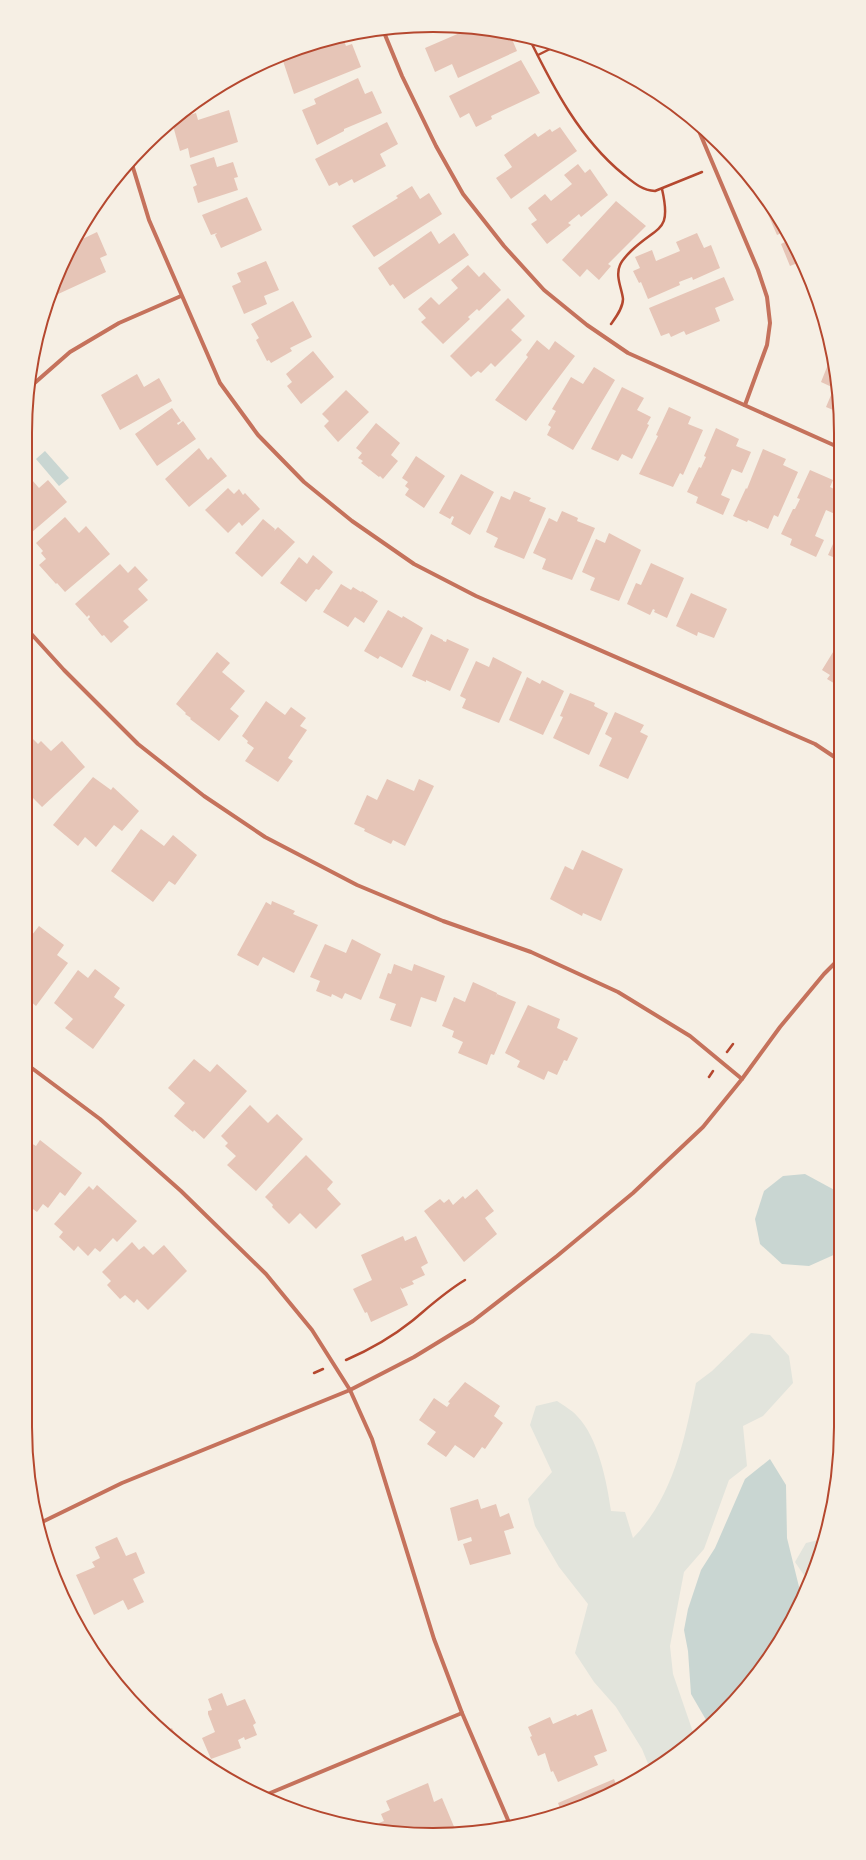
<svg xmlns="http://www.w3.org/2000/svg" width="866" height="1860" viewBox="0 0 866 1860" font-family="Raleway,sans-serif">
<rect width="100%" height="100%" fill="#f6efe4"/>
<g fill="#e2e4dc">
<path d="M751,1333L770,1335L789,1356L793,1383L763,1416L743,1426L747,1466L729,1480L704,1549L684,1572L670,1646L673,1674L695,1738L682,1751L651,1771L642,1749L616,1707L594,1682L575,1653L588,1604L559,1567L535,1526L528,1499L552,1472L530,1425L536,1406L557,1401C564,1406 572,1410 577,1416C598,1437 607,1482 611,1511L625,1512L633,1538C674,1496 685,1438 696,1383L712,1371Z"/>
<path d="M823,1539L810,1583V1584L795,1562L806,1543Z"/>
</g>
<g fill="#c9d6d2">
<path d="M45,451L69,478L59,486L36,459Z"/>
<path d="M805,1174L840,1193V1250L838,1253L809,1266L782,1264L760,1244L755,1219L764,1191L783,1176Z"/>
<path d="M770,1459L786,1485L787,1538L802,1599L786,1631L740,1696L709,1725L691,1694L688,1651L684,1630L688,1609L701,1570L715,1548L745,1479Z"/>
</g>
<g fill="#e6c5b7">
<path d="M469,29L509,32L517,51L458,78L452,64L435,72L425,48Z"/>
<path d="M342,36L346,46L352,44L361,67L294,94L282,58L296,53L295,51Z"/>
<path d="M521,60L540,93L491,116L492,119L476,127L469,113L460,118L449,96Z"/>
<path d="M358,78L365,94L372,91L382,113L344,129V131L317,145L302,110L316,104L314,99Z"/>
<path d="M229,110L238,142L190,158L188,148L180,151L172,122L176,119L196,113L198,120Z"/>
<path d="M387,122L398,144L380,154L386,166L354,183L352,179L339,186L337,182L329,186L315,159Z"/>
<path d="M560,127L577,151L511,199L496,178L512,167L504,155L535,133L538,137L550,129L552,132Z"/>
<path d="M214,157L217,167L233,162L238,177L234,178L238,190L198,203L193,187L197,185L190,165Z"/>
<path d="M578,164L585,173L590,169L608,195L581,217L579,214L568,223L571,225L547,244L531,224L537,220L528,208L545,194L551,201L572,184L564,175Z"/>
<path d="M412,186L420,199L429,193L442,214L374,257L352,226L398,198L396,196Z"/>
<path d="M247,197L262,230L221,248L215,235L217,233L211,235L202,215Z"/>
<path d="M616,201L646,226L608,264L611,266L599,280L587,269L580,277L562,260Z"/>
<path d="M771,210L784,232L777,235L767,212Z"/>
<path d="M431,231L439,244L454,233L469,255L404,299L393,284L390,286L378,268Z"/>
<path d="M97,232L107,255L100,258L106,272L56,295L53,288L55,279L59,278L57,275L74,243Z"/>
<path d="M697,233L704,248L711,245L720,268L693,280L692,277L679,282L680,285L648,299L641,282L639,283L633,271L640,268L635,257L652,250L656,261L680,251L676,242Z"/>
<path d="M789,240L795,250L809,275L806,276L800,262L790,266L781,244Z"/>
<path d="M266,261L279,290L264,296L267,304L244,314L232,286L241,282L237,273Z"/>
<path d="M468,265L479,277L484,272L501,290L479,311L477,309L468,317L470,319L443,344L421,322L426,318L418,309L431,297L439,305L458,288L451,280Z"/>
<path d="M724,277L734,300L715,308L720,321L686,335L684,331L671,337L669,333L661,336L649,308Z"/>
<path d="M508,298L525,316L511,330L522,340L495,367L491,363L481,373L478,371L471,377L450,356Z"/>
<path d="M293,301L312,337L290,348L292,351L271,363L269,360L267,361L256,340L259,338L251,324Z"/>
<path d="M537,340L549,350L555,341L575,356L526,421L495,400L528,357L526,355Z"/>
<path d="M313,351L334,377L301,404L287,386L292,382L286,374Z"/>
<path d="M831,357L837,380L838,412L826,407L834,388L821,382Z"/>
<path d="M594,367L615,380L573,450L547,435L551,427L548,425L556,411L552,409L571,377L583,384Z"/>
<path d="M137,374L144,387L159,378L172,401L120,430L101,395Z"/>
<path d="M622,387L644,398L637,410L651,417L647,424L649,425L632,459L622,454L618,461L591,449Z"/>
<path d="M346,390L369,412L338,442L324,426L329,421L322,414Z"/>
<path d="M669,407L691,417L688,424L703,430L683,475L680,473L673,487L639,474L658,436L656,435Z"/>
<path d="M172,408L181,421L177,423L178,425L183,421L196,439L157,466L135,434Z"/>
<path d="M376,423L400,443L391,455L398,461L383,479L380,476L379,477L361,463L363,461L358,458L362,453L356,448Z"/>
<path d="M716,428L739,439L736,446L751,452L742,473L732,469L721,495L730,499L723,515L696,503L698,497L687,492L699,467L701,468L706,457L704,456Z"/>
<path d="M199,448L208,460L211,457L227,476L189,507L165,479Z"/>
<path d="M763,449L786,459L783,465L798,472L778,517L774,515L768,529L748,520L747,522L733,516L746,488L747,489Z"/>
<path d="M416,456L445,476L424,508L405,495L409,489L405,486L408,482L402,478Z"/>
<path d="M810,470L833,480L830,487L838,491V508L835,514L826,510L815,536L824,540L816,557L790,545L792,539L781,534L793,509H795L800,499L797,498Z"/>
<path d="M25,472L39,488L48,480L67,502L25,538Z"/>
<path d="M461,474L494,492L470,535L451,524L454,517L452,516L450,519L439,513Z"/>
<path d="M228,488L234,494L239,489L243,495L245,493L260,509L242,526L239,522L228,533L205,510Z"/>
<path d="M514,491L531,498L529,501L546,508L524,559L494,547L498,538L486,532L501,496L510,500Z"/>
<path d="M562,511L578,518L577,521L595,528L572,580L542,569L546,559L533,553L549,518L557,522Z"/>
<path d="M65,517L79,533L86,526L110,554L65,592L57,583L56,584L39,565L46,559L41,553L43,551L36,543Z"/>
<path d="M263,519L275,529L274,531L278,527L295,542L262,577L235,553Z"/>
<path d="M609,533L641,550L619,601L590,590L595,578L582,572L596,539L605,543Z"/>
<path d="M838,533V559L828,555Z"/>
<path d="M313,555L333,572L319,590L316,589L306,602L280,583L299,557L307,564Z"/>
<path d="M651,563L684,578L667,618L654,612L655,610L653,609L650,615L627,604L636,583L641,585Z"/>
<path d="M120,564L128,573L135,566L148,580L138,589L148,600L123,621L129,627L111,643L104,635L102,636L88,619L90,617L89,615L87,617L75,604Z"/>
<path d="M341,584L351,590L353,587L361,592L362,591L378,601L364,623L355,617L348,627L323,612Z"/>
<path d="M691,593L727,609L714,638L698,632L697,636L676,626Z"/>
<path d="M388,610L402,618L403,616L423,628L402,668L380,656L378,659L364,651Z"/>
<path d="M431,634L443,640V641L446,642L447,639L469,649L450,691L426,680V682L412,676Z"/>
<path d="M838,644V670L839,692L834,689L837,685L827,679L830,675L822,670Z"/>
<path d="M217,652L230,663L222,672L245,691L230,709L239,716L219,741L190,719L191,718L185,714L186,713L176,704Z"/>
<path d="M493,657L522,672L499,723L462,708L466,699L460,696L476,661L489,667Z"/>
<path d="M527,677L540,684L542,680L564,691L543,735L509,720Z"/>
<path d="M570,693L595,703L594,706L608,713L589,755L553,738L563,717L560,716Z"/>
<path d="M266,701L285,715L291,707L306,718L300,726L307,730L288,758L293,761L278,782L245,761L254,748L247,743L248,741L242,736Z"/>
<path d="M25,708L33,717L25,723Z"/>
<path d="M615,712L644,725L640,732L648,736L628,779L599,766L612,738L605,734Z"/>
<path d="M30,736L38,744L41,741L51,751L62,741L85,767L42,807L25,790V742Z"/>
<path d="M93,777L111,790L113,787L139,811L122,831L114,825L96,847L85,837L78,846L53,825Z"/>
<path d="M387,779L414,791L419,779L434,786L405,846L393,840L391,844L364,831L365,829L354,824L367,795L377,800Z"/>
<path d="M141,829L164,846L173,835L197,855L175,885L169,881L153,902L111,871Z"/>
<path d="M582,850L623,869L601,921L583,913L582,916L550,899L565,866L573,870Z"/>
<path d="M272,901L295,911L293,914L318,925L294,973L263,957L258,966L237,955L266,902L271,905Z"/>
<path d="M39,926L64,945L57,955L68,963L36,1006L28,999L25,1000V930L32,935Z"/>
<path d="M352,939L381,954L361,1000L345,993L342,999L332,994L331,997L316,991L320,981L310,977L325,944L346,953Z"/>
<path d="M394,964L412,971L414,964L445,976L436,1002L421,997L411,1027L390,1020L396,1004L379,998L388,973L391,974Z"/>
<path d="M95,969L120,988L114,997L125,1005L93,1049L65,1028L73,1019L54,1003L78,970L88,978Z"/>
<path d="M473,982L497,993L496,998L497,994L516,1002L494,1055L491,1054L487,1065L458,1053L463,1042L452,1037L454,1031L442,1026L454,997L465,1002Z"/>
<path d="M528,1005L560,1019L557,1028L578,1038L567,1061L564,1060L557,1075L548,1071L544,1080L517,1067L520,1061L505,1053Z"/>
<path d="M194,1059L210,1072L217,1064L247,1091L204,1139L194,1130L193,1132L174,1116L185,1103L168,1088Z"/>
<path d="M250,1105L268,1123L277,1114L303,1139L256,1191L227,1165L236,1156L225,1146L228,1143L221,1136Z"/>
<path d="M40,1140L82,1173L65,1196L60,1192L48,1208L43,1204L37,1212L25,1203V1151L31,1143L36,1146Z"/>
<path d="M306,1155L333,1182L327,1189L341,1204L316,1229L300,1213L289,1224L272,1207L273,1205L265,1197Z"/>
<path d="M97,1185L137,1221L117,1242L113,1238L100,1252L95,1248L88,1256L78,1246L74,1251L59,1237L63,1232L54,1224L89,1186L93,1190Z"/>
<path d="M477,1189L494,1211L485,1218L497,1234L464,1262L424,1211L440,1199L444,1203L449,1199L453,1205L463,1196L465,1199Z"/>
<path d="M403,1236L405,1241L416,1236L428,1263L421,1267L425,1275L412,1281L414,1284L402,1289L400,1287L408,1305L371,1322L367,1312L365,1313L353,1289L372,1280L361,1255Z"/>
<path d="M132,1242L139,1250L144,1246L153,1255L164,1245L187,1271L148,1310L137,1299L134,1303L125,1295L120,1299L107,1285L111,1281L102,1272Z"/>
<path d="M465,1382L500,1406L494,1416L503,1423L485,1449L482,1447L474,1458L455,1445L446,1457L427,1444L436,1432L419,1420L434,1398L447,1407L450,1403L448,1402Z"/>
<path d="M478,1499L481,1509L496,1504L500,1517L509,1513L514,1528L504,1531L511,1554L470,1565L463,1544L472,1541L471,1537L458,1541L450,1508Z"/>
<path d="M117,1537L126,1556L136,1552L145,1573L133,1579L144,1602L128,1610L123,1600L94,1615L76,1575L95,1567L92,1562L100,1558L95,1547Z"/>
<path d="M222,1693L227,1706L245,1699L256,1723L253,1725L257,1735L245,1740L244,1737L238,1740L241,1748L211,1759L202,1738L215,1732L208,1714V1711L212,1710L208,1699Z"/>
<path d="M142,1705L149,1718L155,1714L163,1732L172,1728L180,1745L164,1734L137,1707Z"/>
<path d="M592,1709L607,1751L594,1756L598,1765L558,1782L553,1771L551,1772L545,1753L538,1756L530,1737L532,1736L528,1727L550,1717L553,1724L576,1714L577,1716Z"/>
<path d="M614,1779L618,1789L562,1813L558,1803Z"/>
<path d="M428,1783L434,1802L442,1798L455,1829L443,1834L433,1835L382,1830L379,1823L384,1821L381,1814L390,1810L386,1801Z"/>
</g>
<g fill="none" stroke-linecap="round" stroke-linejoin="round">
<g stroke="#b5482f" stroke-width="2.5">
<path d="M529,38C553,87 580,139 623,174C633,182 641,190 655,191L702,172"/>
<path d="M538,55L556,46"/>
<path d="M611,324C616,317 623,308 623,299C622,289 615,276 620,265C622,260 627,255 631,251C658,225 672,233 662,189"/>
<path d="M727,1052L733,1044"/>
<path d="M709,1077L713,1071"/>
<path d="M346,1360C369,1350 392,1337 412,1321C430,1306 445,1292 465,1280"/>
<path d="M314,1373L323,1369"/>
</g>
<g stroke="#c5725c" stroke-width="4">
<path d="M383,30L402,76L436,146L463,194L504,246L544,290L587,325L628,353L838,447"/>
<path d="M696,124L758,270L767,297L770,323L767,345L745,405"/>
<path d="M131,161L149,220L220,383L258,435L304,482L352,521L414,564L476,596L815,744L839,760"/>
<path d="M30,387L70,352L119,323L181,296"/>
<path d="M25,627L64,670L138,744L204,796L265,837L357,885L443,921L531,952L618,992L690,1036L742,1079"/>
<path d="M25,1063L100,1119L181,1191L266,1274L312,1330L350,1390L372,1439L434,1639L462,1713L511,1827"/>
<path d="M38,1524L122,1483L350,1390L414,1357L473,1321L557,1256L633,1193L703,1127L742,1079L780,1027L824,974L839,959"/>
<path d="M263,1796L462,1713"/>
</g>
</g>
<path d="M0 0H866V1860H0ZM433 32H433A401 401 0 0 1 834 433V1427A401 401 0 0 1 433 1828H433A401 401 0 0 1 32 1427V433A401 401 0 0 1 433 32Z" fill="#f6efe4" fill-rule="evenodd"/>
<path fill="none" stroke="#b5482f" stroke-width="2" d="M433 32H433A401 401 0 0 1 834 433V1427A401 401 0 0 1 433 1828H433A401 401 0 0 1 32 1427V433A401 401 0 0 1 433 32Z"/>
</svg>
